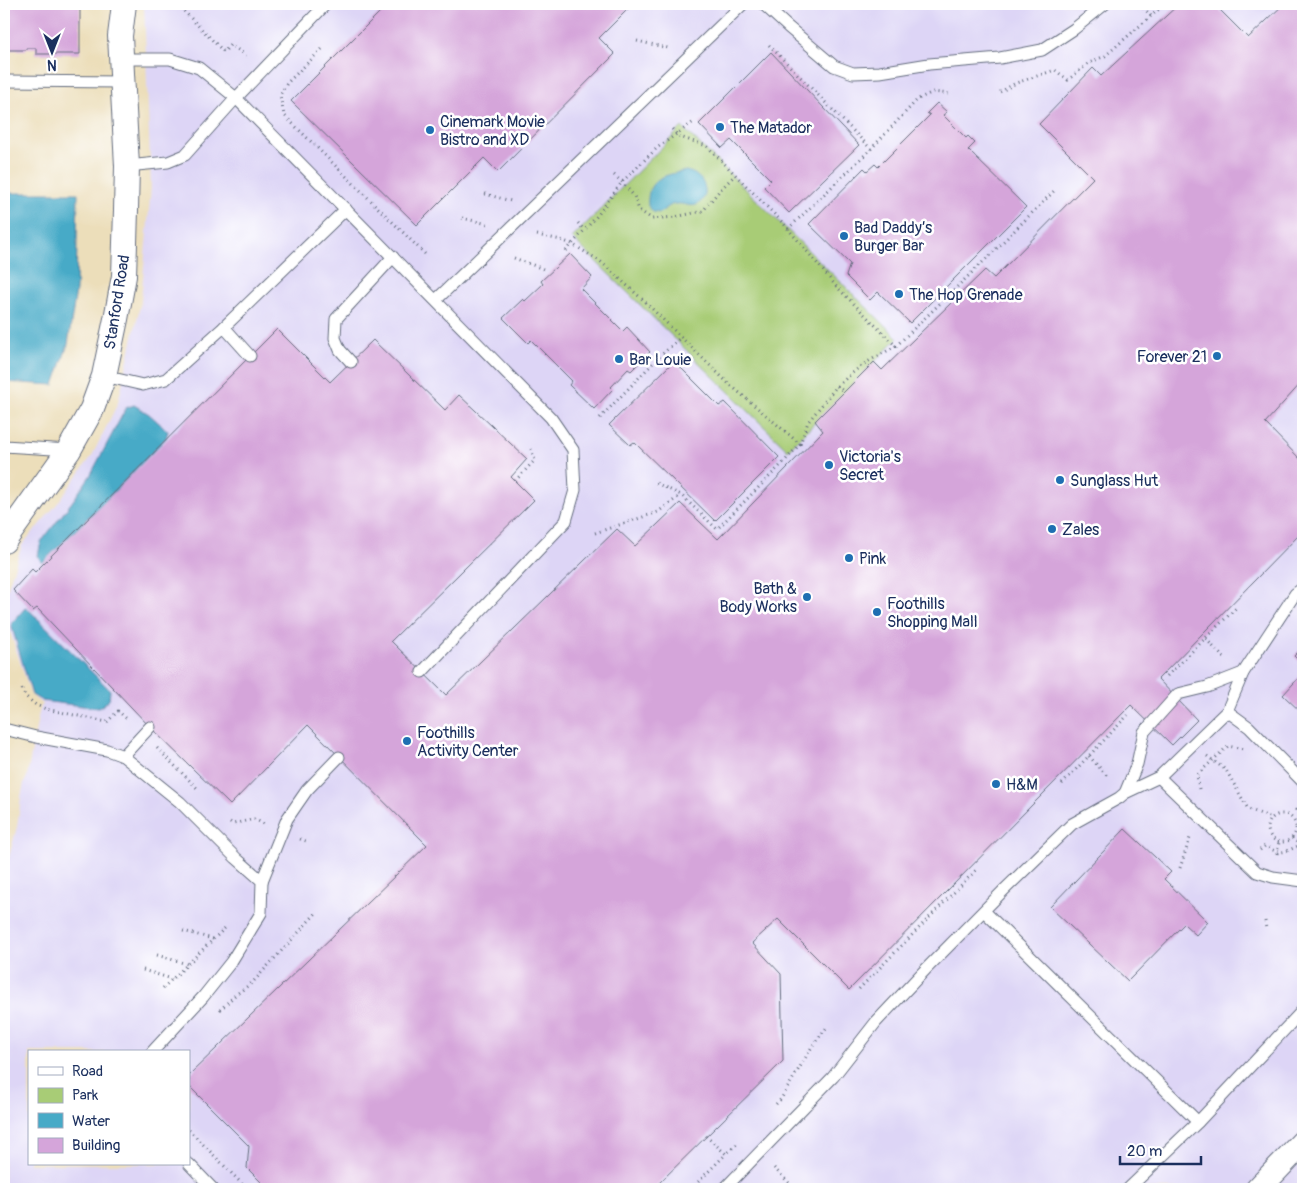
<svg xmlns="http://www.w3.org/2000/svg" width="1307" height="1193" font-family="Pangolin,sans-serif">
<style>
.built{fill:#ddd5f6;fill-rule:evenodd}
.green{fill:#a8cc76;stroke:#627e6a}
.water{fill:#47aac7;stroke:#316c92}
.building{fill:#d5a5da}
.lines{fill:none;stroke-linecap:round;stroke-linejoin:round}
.service-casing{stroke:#646c7e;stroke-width:13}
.minor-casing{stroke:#646c7e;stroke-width:26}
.path{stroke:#646c7e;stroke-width:3;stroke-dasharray:1 4;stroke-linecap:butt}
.service{stroke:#fff;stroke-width:11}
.minor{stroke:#fff;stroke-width:24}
.poi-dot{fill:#1f6fb2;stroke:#fff;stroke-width:2}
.labels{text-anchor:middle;stroke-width:5;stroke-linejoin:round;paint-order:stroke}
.poi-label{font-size:16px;fill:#1b2f5e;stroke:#fff;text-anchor:start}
.street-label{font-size:16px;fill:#1b2f5e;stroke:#fff}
</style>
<rect width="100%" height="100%" fill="#fff"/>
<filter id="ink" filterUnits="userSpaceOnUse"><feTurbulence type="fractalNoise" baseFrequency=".02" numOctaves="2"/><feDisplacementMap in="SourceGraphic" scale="10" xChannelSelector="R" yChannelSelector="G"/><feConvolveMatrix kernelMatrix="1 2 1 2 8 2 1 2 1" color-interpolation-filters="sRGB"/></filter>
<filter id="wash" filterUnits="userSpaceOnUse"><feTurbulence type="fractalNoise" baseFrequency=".0096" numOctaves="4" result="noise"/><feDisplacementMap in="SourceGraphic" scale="20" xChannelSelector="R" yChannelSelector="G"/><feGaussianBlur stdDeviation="1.12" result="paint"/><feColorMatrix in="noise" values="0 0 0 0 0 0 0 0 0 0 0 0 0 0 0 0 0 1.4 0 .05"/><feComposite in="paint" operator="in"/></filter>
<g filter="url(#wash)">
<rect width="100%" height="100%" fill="#ecdeba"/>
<!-- built -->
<path class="built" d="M 144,4 L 1303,4 L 1303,1189 L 4,1189 L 4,875 L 17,827 L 21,797 L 24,783 L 27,777 L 39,713 L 42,704 L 31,695 L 5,616 L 7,590 L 22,545 L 57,504 L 92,456 L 118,403 L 141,302 L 151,187 ZM 29,1052 L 189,1052 L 189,1164 L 29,1164 Z"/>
<!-- green -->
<polygon class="green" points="682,127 898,338 788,450 572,238"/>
<!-- water -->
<g class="water">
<path d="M 686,171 C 690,172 694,173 697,176 C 707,183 709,199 696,205 C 689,207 683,203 676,204 C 670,204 665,210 659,213 L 653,212 L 648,206 C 646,178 664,175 686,171 Z"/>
<polygon points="4,193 78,193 76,290 68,344 54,385 4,382"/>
<polygon points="134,405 149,414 168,431 166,438 112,494 42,563 38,556 41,542 72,502 90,476 126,408"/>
<polygon points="26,607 110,690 109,700 99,708 42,701 32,695 11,624"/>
</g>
<g id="blocks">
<!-- building -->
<g class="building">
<polygon points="4,4 80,4 80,54 36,54 36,48 26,48 26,50 4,50"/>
<polygon points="388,4 633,4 599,38 615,54 498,172 484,158 417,225 291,101"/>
<polygon points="1179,4 1214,4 1248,38 1284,4 1303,4 1303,381 1265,423 1303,462 1303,531 1158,679 1197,720 1172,745 1131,705 849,990 778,919 752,943 781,974 783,1061 653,1189 268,1189 247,1168 249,1146 189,1086 189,1075 427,845 308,725 230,805 150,727 37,608 33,611 13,590 32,569 35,572 277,329 330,382 373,340 445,410 459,395 527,459 511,477 534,500 391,641 446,695 617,529 635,546 680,503 718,539 823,431 815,421 874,362 882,370 985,270 994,278 1093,178 1039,124 1093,68 1101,76"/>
<polygon points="771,52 859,145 789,213 764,187 771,180 731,140 722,148 699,124"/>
<polygon points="937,103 947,112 943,115 966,138 968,136 975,143 968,150 1026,207 910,323 878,292 870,300 846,276 850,264 809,224 864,168 867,171 875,164 878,167 930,115 927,113"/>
<polygon points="570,254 592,277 581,289 623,331 627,327 650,352 631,371 628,369 611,387 613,389 594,409 569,385 572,381 531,340 528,343 503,318 523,299 525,301 543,284 541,281"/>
<polygon points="674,361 719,406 725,402 779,457 715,521 634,442 630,445 609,425"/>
<polygon points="1303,647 1303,665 1294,656"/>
<polygon points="1303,673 1303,714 1283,695"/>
<polygon points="1125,829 1171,872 1164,879 1208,922 1196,935 1184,924 1128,981 1050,907"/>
</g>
</g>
</g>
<g filter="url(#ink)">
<use href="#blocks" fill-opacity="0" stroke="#646c7e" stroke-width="1"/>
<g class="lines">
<!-- service casing -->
<g class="service-casing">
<g id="service">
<polyline points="763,4 788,27 834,66 853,73 880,72 929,64 1000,58 1042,50 1074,29 1105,4"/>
<polyline points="121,59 170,59 199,68 236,98 551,418 573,450 575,490 566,521 422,672"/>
<polyline points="4,81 123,82"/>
<polyline points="127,166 168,162 185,155 236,98 326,4"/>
<polyline points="436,300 743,4"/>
<polyline points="224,327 250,356"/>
<polyline points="351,362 340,350 335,338 336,319 393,257"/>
<polyline points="104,376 143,385 166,379 224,327 346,209"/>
<polyline points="4,446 69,450"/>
<polyline points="1227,711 1249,727 1303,782"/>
<polyline points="4,729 36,737 107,750 123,756 180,802 236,858 262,881 261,913 231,962 203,997 152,1052"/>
<polyline points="123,756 150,727"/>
<polyline points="1159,777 1257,872 1273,877 1303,881"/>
<polyline points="1125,793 1137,764 1144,732 1178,694 1207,687 1243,673"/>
<polyline points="262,881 287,819 307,790 339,757"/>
<polyline points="984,911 1198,1122"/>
<polyline points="189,1164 213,1189"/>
<polyline points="724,1189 833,1077 876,1022 925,970 1004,890 1072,824 1119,798 1125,793 1159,777 1227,711 1243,673 1295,594 1303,588"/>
<polyline points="1128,1189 1198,1122 1303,1010"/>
</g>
</g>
<!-- minor casing -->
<g class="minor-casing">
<g id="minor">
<polyline points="4,541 69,450 92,409 104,376 116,319 124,276 126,210 127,166 120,36 124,4"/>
<polyline points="1258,1189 1303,1142"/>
</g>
</g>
<!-- path -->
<g class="path">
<polyline points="177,4 224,52 230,45 246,55"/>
<polyline points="1140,4 1151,16"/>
<polyline points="637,41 668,48"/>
<polyline points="769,45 871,149"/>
<polyline points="322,49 287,83 280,95 284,115 426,255"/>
<polyline points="1000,92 1016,83 1055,70 1068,80 1089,63 1105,56 1165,4"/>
<polyline points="672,129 680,137 707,146 784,224 836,286 896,346 988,257 1054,191"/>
<polyline points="614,175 622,182 634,196 639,210 652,219 675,217 703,211 719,191 735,175"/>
<polyline points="485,194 511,201"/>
<polyline points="462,218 488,224"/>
<polyline points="578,223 584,230"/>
<polyline points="788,229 871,149 918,99 933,92 950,94"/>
<polyline points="537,235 561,240 572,244 600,261 642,299 728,383 800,444 784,462 717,529 681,495 656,483"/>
<polyline points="566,251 597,216 622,182 657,148 695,121"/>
<polyline points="514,258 546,270"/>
<polyline points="837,386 844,392"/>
<polyline points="600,418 657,359 681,337"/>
<polyline points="800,444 808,422 837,386 862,365 896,346"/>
<polyline points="515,481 535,460 531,449"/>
<polyline points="595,533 658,512 681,495"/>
<polyline points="1206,639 1225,659"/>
<polyline points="1167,676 1238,606"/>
<polyline points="22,689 25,696 36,705 46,709 107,722 118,711 128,720"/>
<polyline points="157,748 199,790"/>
<polyline points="1089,756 1109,778"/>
<polyline points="1207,756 1226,770 1248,809 1272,818"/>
<polyline points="1062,784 1128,715"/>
<polyline points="1199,789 1197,775 1228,746 1243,749"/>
<polyline points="1301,802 1302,803 1296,810 1303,821"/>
<circle cx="1282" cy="828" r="14"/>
<polyline points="230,822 233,824 254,819 264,824"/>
<polyline points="1292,838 1300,845"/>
<polyline points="300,839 309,842"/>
<path d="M 1260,850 L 1265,846 C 1281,855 1283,853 1300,845 L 1303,836"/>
<polyline points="1277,854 1279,842"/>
<polyline points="1180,868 1191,835"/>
<polyline points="1265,921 1266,930"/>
<polyline points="183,931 213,939"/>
<polyline points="157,955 187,964"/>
<polyline points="143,970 172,979"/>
<polyline points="163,988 227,926"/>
<polyline points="859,989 978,868"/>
<polyline points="220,1010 234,996 253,982 318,911"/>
<polyline points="776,1104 781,1099 813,1045 827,1027"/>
<polyline points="189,1130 247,1189"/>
<polyline points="706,1136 726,1154 739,1142"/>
<polyline points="774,1168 795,1189"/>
<polyline points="691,1189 726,1154"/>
</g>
<!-- service -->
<use href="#service" class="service"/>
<!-- minor -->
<use href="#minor" class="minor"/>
</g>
</g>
<!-- markers -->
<g class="poi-dot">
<circle cx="720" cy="127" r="5"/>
<circle cx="430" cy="130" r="5"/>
<circle cx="844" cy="236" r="5"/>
<circle cx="899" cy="294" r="5"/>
<circle cx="1217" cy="356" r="5"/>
<circle cx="619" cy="359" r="5"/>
<circle cx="829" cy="465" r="5"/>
<circle cx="1060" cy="480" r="5"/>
<circle cx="1052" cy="529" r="5"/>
<circle cx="849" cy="558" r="5"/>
<circle cx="807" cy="597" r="5"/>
<circle cx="877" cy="612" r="5"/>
<circle cx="407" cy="741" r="5"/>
<circle cx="996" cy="784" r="5"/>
</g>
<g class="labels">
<!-- poi labels -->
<g class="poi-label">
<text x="440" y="127">Cinemark Movie<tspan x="440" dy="18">Bistro and XD</tspan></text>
<text x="730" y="133">The Matador</text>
<text x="854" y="233">Bad Daddy’s<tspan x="854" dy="18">Burger Bar</tspan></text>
<text x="909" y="300">The Hop Grenade</text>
<text x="1207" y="362" text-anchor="end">Forever 21</text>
<text x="629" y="365">Bar Louie</text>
<text x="839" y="462">Victoria's<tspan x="839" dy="18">Secret</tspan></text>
<text x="1070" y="486">Sunglass Hut</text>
<text x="1062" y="535">Zales</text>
<text x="859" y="564">Pink</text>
<text x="797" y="594" text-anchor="end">Bath &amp;<tspan x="797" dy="18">Body Works</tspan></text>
<text x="887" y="609">Foothills<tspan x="887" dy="18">Shopping Mall</tspan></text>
<text x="417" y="738">Foothills<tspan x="417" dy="18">Activity Center</tspan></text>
<text x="1006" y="790">H&amp;M</text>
</g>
<!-- street labels -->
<g class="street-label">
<text transform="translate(116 302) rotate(-81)" y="6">Stanford Road</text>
</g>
</g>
<!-- margin -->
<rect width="1307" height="1193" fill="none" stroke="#fff" stroke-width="20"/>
<!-- legend -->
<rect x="28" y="1050" width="162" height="115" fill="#ffffff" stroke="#a4acbf"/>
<rect x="38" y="1067" width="25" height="8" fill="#ffffff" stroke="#a4acbf"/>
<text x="72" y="1076" font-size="15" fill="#1b2f5e">Road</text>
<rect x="38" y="1088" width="25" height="15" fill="#a8cc76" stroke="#a4acbf"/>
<text x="72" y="1100" font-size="15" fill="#1b2f5e">Park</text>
<rect x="38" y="1113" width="25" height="15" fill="#47aac7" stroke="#a4acbf"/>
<text x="72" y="1126" font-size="15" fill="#1b2f5e">Water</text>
<rect x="38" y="1138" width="25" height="15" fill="#d5a5da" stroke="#a4acbf"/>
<text x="72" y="1150" font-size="15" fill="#1b2f5e">Building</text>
<!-- north arrow -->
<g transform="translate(52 52) rotate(180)" stroke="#ffffff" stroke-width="4" paint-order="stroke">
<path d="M0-4L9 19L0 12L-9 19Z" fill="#1b2f5e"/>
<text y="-8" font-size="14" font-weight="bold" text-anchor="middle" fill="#1b2f5e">N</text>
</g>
<!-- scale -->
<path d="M1120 1156v8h81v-8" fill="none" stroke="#1b2f5e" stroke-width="2.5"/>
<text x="1127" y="1156" font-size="15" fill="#1b2f5e" stroke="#ffffff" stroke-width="4" paint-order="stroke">20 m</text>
</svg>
